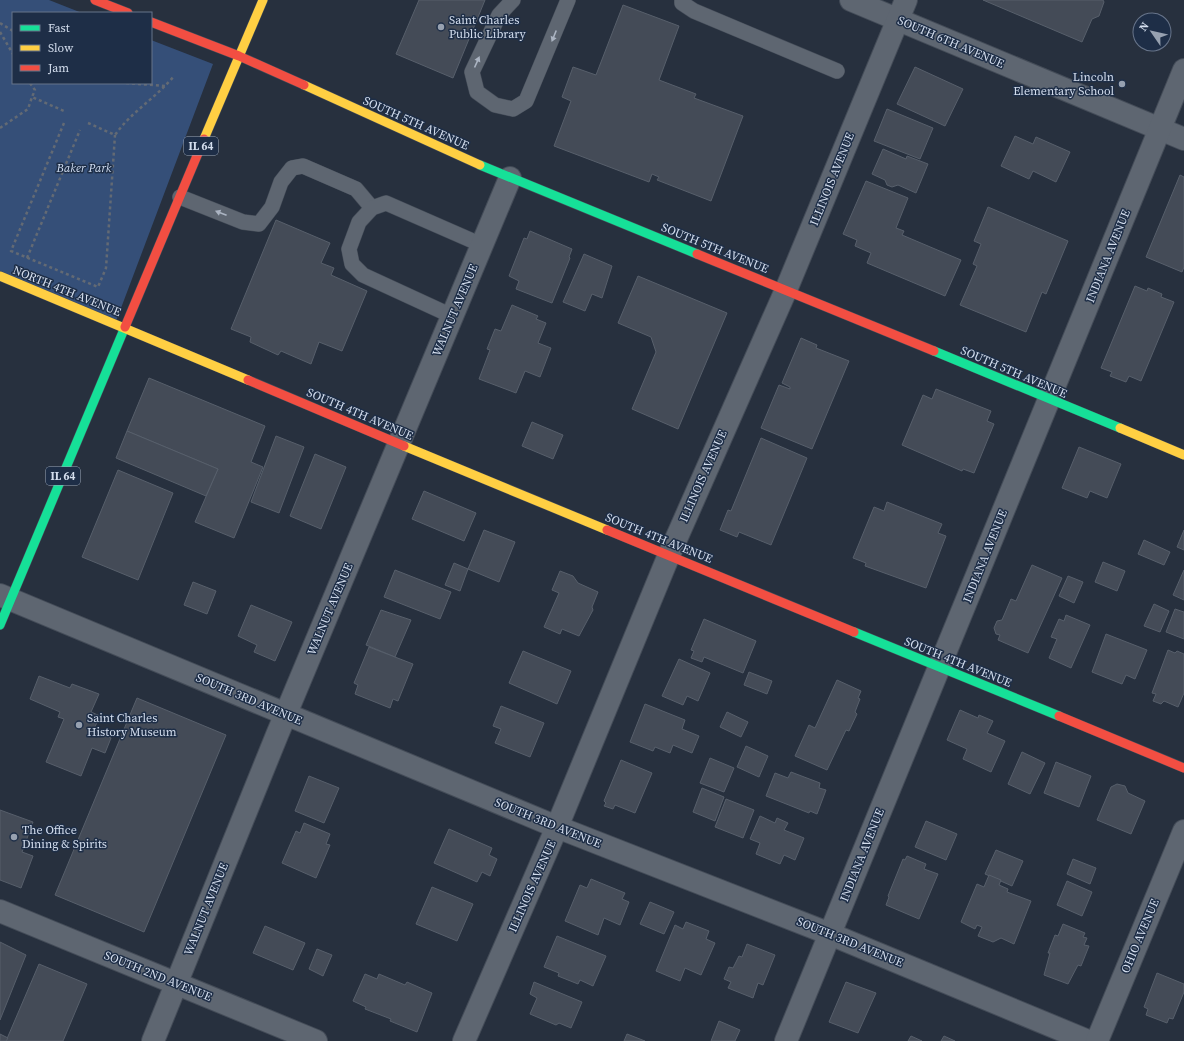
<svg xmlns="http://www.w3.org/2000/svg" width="1184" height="1041" font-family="'Source Serif 4',serif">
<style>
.green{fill:#354f78}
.building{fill:#444b57;stroke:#575f6b}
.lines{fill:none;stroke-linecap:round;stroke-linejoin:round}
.lane-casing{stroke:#444c58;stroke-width:16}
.street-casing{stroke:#444c58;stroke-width:24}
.fast-casing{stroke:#444c58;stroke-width:10}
.slow-casing{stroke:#444c58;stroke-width:10}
.jam-casing{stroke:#444c58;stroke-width:10}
.path{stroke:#636a74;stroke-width:2.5;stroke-dasharray:3 3;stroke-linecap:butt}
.lane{stroke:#5e6671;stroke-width:15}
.street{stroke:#5e6671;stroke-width:22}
.fast{stroke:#16e098;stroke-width:9}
.slow{stroke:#ffcf43;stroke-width:9}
.jam{stroke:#f24e42;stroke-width:9}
.oneway{fill:#abb4c2}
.poi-dot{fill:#97a1b0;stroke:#1e2e47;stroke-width:1.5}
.labels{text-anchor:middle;stroke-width:3;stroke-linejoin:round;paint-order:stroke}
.shield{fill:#1e2e47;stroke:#9da9bc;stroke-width:1}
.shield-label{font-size:11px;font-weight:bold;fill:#d4deee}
.poi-label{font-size:12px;fill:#d4deee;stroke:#1e2e47;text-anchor:start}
.street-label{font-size:12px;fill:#d4deee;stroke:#1e2e47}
.park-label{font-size:12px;font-style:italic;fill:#d2dff4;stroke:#1e2e47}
</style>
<rect width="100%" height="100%" fill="#27303e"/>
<!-- green -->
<polygon class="green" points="0,0 49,0 82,13 13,13 13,83 151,83 151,40 213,64 115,324 0,276"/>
<!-- building -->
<g class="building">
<polygon points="419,0 485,0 453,78 396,54"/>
<polygon points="983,0 1103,0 1104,2 1099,16 1092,19 1082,42"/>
<polygon points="623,5 679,26 659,80 696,94 694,98 743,116 711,201 657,180 659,177 652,174 649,182 554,146 571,101 562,97 573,67 596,75"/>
<polygon points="915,67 963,89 945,126 897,104"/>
<polygon points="887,109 933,128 920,159 874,141"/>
<polygon points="1015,136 1033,144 1036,137 1070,152 1056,182 1033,171 1029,179 1001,166"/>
<polygon points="883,149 906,159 907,156 928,164 916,193 898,185 892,187 887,185 885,180 872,174"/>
<polygon points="1180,175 1184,177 1184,267 1182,272 1146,257"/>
<polygon points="866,181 908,198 896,228 904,231 902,235 961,260 945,296 867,263 871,253 855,246 857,240 843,234"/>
<polygon points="988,207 1068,241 1046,294 1042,292 1026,332 960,305 977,266 973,264 981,244 974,241"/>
<polygon points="276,220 330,243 321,263 334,268 331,275 367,291 342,351 319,342 311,364 281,351 278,355 250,342 251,337 231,329"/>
<polygon points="530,231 572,249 569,257 570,258 552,303 516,289 519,281 509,276 524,238 527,239"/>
<polygon points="584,254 612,266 602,298 592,294 585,311 563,302"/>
<polygon points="638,276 727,313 678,429 632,409 656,352 651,337 618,323"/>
<polygon points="1135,286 1147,291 1148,288 1162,294 1161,297 1174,302 1141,381 1129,376 1126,382 1110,376 1112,372 1101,368"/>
<polygon points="512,305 538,316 536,319 546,323 538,343 551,348 540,377 525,371 516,393 479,379 490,350 487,349 495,329 501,331"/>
<polygon points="801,338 817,345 816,348 849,361 812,449 761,428 779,385 790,389 790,387 782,383"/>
<polygon points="149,378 265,426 251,462 263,467 234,538 195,522 218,469 127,431"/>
<polygon points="936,389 991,411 987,421 994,424 974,473 963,469 962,471 902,445 923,395 932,399"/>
<polygon points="532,422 563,435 553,459 522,446"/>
<polygon points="127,431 218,469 206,496 116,458"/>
<polygon points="276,436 304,447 279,513 251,502"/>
<polygon points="761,438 807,458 771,545 739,532 737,537 720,530 728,510 731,511"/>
<polygon points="1079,447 1121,464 1107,498 1090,491 1087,498 1062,488"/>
<polygon points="315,454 346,467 321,529 290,516"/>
<polygon points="118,470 173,493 138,580 82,557"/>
<polygon points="424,491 476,513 464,541 412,519"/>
<polygon points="887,502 942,524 938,533 946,536 926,588 865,566 866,563 853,558 874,507 884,511"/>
<polygon points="484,530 515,542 499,582 468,569"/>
<polygon points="1184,530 1184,550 1177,547"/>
<polygon points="1144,540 1170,552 1164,565 1138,554"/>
<polygon points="1103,562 1125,571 1117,591 1095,582"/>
<polygon points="454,563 468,569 460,591 445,585"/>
<polygon points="1032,565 1062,578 1028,653 998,640 1000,635 996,634 994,628 997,621 1002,620 1011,599 1016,601"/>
<polygon points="395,570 451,592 440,619 384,597"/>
<polygon points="1184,570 1184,600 1173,595"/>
<polygon points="560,571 573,576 578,583 598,592 592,607 593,610 579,636 562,629 560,634 544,627 559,593 552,590"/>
<polygon points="1068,576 1083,582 1074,603 1059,596"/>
<polygon points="193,582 216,591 207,614 184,605"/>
<polygon points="1154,604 1169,611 1160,632 1144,626"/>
<polygon points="251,605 292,622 275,661 254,652 257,645 238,636"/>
<polygon points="1175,609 1184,612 1184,639 1166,632"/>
<polygon points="381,610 411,620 395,657 366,645"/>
<polygon points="1066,615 1090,625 1071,668 1049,658 1057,639 1051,637 1059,619 1064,621"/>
<polygon points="704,619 756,641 743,673 704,657 702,662 691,658 694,651 691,650"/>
<polygon points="1106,634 1147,650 1135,679 1126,675 1122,684 1092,672"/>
<polygon points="369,647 413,664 398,701 393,699 390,708 355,694 358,685 354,683"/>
<polygon points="1168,650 1175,653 1177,651 1184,654 1184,693 1178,707 1164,701 1161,704 1153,701 1156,694 1152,693"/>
<polygon points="523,651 571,671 557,704 509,683"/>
<polygon points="679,659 710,673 698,701 687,696 683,705 662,696"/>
<polygon points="749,672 772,681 767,694 744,685"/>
<polygon points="39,676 70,688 72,684 99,694 91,712 100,716 93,731 111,738 105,753 92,748 81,776 46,762 64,719 58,717 60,712 30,699"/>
<polygon points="837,680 861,691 858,698 860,699 855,712 857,714 849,731 846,730 827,770 795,756 809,725 815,728"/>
<polygon points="137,698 226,735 144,932 55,895"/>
<polygon points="645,704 685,720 682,729 699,736 692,753 673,745 670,753 655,747 653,751 630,742"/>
<polygon points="501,706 544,723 530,757 495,743 501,729 493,726"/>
<polygon points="960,710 978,718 979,715 993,721 987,733 1005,741 991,772 963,759 967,749 947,740"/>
<polygon points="727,712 748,722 741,737 720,727"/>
<polygon points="746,746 768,756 759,777 737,767"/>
<polygon points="1022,752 1045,763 1030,794 1008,784"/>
<polygon points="710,758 734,768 724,792 700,783"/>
<polygon points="621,760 652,773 635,813 615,805 613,809 604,806 606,803 604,801"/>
<polygon points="1056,762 1091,776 1079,807 1044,793"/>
<polygon points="791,772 820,783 819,788 826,790 817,814 810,811 809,813 766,796 775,773 788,778"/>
<polygon points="309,776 339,788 324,823 295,811"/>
<polygon points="1117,784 1125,786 1128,793 1145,801 1131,834 1097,820 1111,787"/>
<polygon points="702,788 724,797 715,821 693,812"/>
<polygon points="726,799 754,810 743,838 715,827"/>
<polygon points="0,810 33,822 22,852 33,856 21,888 0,880"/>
<polygon points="760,816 775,823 777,818 788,823 784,830 804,838 795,860 784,855 780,864 756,854 760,843 750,839"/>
<polygon points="926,821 957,834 946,860 915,847"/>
<polygon points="304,823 330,834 326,844 330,845 316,878 282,863 296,831 300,833"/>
<polygon points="449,829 492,848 489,855 497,859 490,876 482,872 477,882 434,863"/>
<polygon points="996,850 1023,861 1012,886 985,874"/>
<polygon points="907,856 926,864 924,869 938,874 919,919 886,905 889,897 888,896 903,859 905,860"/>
<polygon points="1073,859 1096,868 1090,884 1067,874"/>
<polygon points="989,875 1001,880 999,885 1008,889 1007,892 1031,901 1014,944 1001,938 993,942 978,936 982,927 977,925 975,929 961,922 977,884 984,887"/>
<polygon points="591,879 625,893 622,899 629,902 620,925 604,918 598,935 565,921 580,885 587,888"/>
<polygon points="1067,881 1092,892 1082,916 1057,905"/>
<polygon points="432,887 473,904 457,941 416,924"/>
<polygon points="650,902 674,912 664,934 640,924"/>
<polygon points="686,922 709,931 706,939 715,943 701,975 685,968 680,981 656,971 675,925 683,929"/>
<polygon points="1063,924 1085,933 1083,937 1087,938 1084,945 1089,946 1081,966 1078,965 1068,984 1044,975 1050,953 1048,953 1055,935 1058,936"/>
<polygon points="265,926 305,943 293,970 253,953"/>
<polygon points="557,936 606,956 593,986 580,980 578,984 558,976 559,973 544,967"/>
<polygon points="0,942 26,955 0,1020"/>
<polygon points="747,944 775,955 763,985 758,983 753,998 728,988 731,982 724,979 729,967 733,968 739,956 742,957"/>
<polygon points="317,949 332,955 323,976 309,969"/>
<polygon points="39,964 87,984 63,1041 6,1041"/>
<polygon points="1157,973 1184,984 1184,992 1173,1019 1169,1018 1167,1023 1146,1015 1148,1009 1144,1007"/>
<polygon points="365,974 377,979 379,974 405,985 407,982 432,993 417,1032 390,1021 391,1019 365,1009 366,1007 353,1001"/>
<polygon points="534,982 582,1002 571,1028 559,1023 556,1025 530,1014 537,998 530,994"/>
<polygon points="846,982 876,993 858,1033 829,1022"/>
<polygon points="719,1021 740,1030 735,1041 711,1041"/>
<polygon points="0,1034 8,1038 6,1041 0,1041"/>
<polygon points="627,1034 645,1041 624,1041"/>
<polygon points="911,1036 922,1041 908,1041"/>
<polygon points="944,1036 955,1041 941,1041"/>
</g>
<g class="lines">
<!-- lane casing -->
<g class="lane-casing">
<g id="lane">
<polyline points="513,0 499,15 472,72 477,92 495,105 513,109 526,101 568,0"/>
<polyline points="682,0 682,3 694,11 837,71"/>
<polyline points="180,197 243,222 259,224 272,207 281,182 292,168 303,166 356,189 372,208"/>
<polyline points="452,316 363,275 352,264 349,249 359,222 372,208 386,203 482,245"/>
</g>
</g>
<!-- street casing -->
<g class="street-casing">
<g id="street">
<polyline points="851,0 1184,139"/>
<polyline points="0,595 557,827 830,934 1088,1041"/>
<polyline points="0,911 316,1041"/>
<polyline points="153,1041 277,735 510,178"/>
<polyline points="464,1041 557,827 669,555 786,290 906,0"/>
<polyline points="786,1041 1184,70"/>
<polyline points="1097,1041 1184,831"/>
</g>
</g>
<!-- fast casing -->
<g class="fast-casing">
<g id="fast">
<polyline points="480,165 697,254"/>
<polyline points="934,351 1120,428"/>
<polyline points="0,625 125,327"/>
<polyline points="854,632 1059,716"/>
</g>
</g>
<!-- slow casing -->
<g class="slow-casing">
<g id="slow">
<polyline points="304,85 480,165"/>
<polyline points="204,139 263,0"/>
<polyline points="0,276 248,380"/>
<polyline points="1120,428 1184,455"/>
<polyline points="404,446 607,530"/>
</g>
</g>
<!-- jam casing -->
<g class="jam-casing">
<g id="jam">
<polyline points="95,0 128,13"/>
<polyline points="151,22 239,56 304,85"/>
<polyline points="697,254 934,351"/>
<polyline points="125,327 204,139"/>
<polyline points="248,380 404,446"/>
<polyline points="607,530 854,632"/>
<polyline points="1059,716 1184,768"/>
</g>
</g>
<!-- path -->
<g class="path">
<polyline points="0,23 13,31"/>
<polyline points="0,32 13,54"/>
<polyline points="30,83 35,90 32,97"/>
<polyline points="126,83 165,86"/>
<polyline points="64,123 11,251 98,287 106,268 115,135"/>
<path d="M 88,123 L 115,135 C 131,112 156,98 174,76"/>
<polyline points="0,128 28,109 32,97 64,111"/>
<polyline points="27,258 80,130"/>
</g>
<!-- lane -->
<use href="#lane" class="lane"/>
<!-- street -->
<use href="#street" class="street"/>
<!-- fast -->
<use href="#fast" class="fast"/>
<!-- slow -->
<use href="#slow" class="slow"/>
<!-- jam -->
<use href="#jam" class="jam"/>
</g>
<!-- one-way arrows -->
<defs><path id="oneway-solid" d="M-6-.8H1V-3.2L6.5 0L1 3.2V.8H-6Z"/></defs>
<g class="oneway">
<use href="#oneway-solid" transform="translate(554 36) rotate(112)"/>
<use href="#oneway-solid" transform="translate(477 62) rotate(-66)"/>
<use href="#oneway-solid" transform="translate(221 213) rotate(-159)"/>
</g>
<!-- markers -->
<g class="poi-dot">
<circle cx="441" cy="27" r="4"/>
<circle cx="1122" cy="84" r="4"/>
<circle cx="79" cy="725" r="4"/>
<circle cx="14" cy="837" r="4"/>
</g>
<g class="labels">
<!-- shield labels -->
<g class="shield">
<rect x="184" y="137" width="34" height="18" rx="3"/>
<rect x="46" y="467" width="34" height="18" rx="3"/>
</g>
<g class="shield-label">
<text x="201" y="150">IL 64</text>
<text x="63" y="480">IL 64</text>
</g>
<!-- poi labels -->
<g class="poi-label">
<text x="449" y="24">Saint Charles<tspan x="449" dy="14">Public Library</tspan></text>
<text x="1114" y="81" text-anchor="end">Lincoln<tspan x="1114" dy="14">Elementary School</tspan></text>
<text x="87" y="722">Saint Charles<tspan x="87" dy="14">History Museum</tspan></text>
<text x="22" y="834">The Office<tspan x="22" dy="14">Dining &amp; Spirits</tspan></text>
</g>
<!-- street labels -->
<g class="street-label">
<text transform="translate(951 42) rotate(23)" y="4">SOUTH 6TH AVENUE</text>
<text transform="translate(416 123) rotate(24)" y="4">SOUTH 5TH AVENUE</text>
<text transform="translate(832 179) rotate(-68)" y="4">ILLINOIS AVENUE</text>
<text transform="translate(715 248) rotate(22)" y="4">SOUTH 5TH AVENUE</text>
<text transform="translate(1108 256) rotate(-68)" y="4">INDIANA AVENUE</text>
<text transform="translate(67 291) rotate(22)" y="4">NORTH 4TH AVENUE</text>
<text transform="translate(455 310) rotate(-67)" y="4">WALNUT AVENUE</text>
<text transform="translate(1014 372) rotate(23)" y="4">SOUTH 5TH AVENUE</text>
<text transform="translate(360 414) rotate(23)" y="4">SOUTH 4TH AVENUE</text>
<text transform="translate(703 476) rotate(-66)" y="4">ILLINOIS AVENUE</text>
<text transform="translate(659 538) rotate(22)" y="4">SOUTH 4TH AVENUE</text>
<text transform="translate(985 556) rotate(-68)" y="4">INDIANA AVENUE</text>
<text transform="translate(330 609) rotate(-67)" y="4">WALNUT AVENUE</text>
<text transform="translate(958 662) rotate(22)" y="4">SOUTH 4TH AVENUE</text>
<text transform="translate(249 699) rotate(23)" y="4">SOUTH 3RD AVENUE</text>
<text transform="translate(548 823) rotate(22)" y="4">SOUTH 3RD AVENUE</text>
<text transform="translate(862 855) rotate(-68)" y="4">INDIANA AVENUE</text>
<text transform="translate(532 886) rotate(-66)" y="4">ILLINOIS AVENUE</text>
<text transform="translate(206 909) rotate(-68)" y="4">WALNUT AVENUE</text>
<text transform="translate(1140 936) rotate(-67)" y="4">OHIO AVENUE</text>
<text transform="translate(850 942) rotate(22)" y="4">SOUTH 3RD AVENUE</text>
<text transform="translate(158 976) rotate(22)" y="4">SOUTH 2ND AVENUE</text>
</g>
<!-- park labels -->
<g class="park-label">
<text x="84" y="172">Baker Park</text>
</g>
</g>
<!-- legend -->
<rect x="12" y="12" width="140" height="72" fill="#1e2e47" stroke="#67748a"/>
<rect x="20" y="25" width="20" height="6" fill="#16e098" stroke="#67748a"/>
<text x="48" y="32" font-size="12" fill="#d4deee">Fast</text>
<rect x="20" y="45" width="20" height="6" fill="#ffcf43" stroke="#67748a"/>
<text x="48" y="52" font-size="12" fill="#d4deee">Slow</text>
<rect x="20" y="65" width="20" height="6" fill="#f24e42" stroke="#67748a"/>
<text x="48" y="72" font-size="12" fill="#d4deee">Jam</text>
<!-- north arrow -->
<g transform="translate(1152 32) rotate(304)"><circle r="19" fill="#1e2e47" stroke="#67748a"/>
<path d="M0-3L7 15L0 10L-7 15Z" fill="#97a1b0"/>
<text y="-6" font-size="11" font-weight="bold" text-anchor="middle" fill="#d4deee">N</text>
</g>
</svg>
